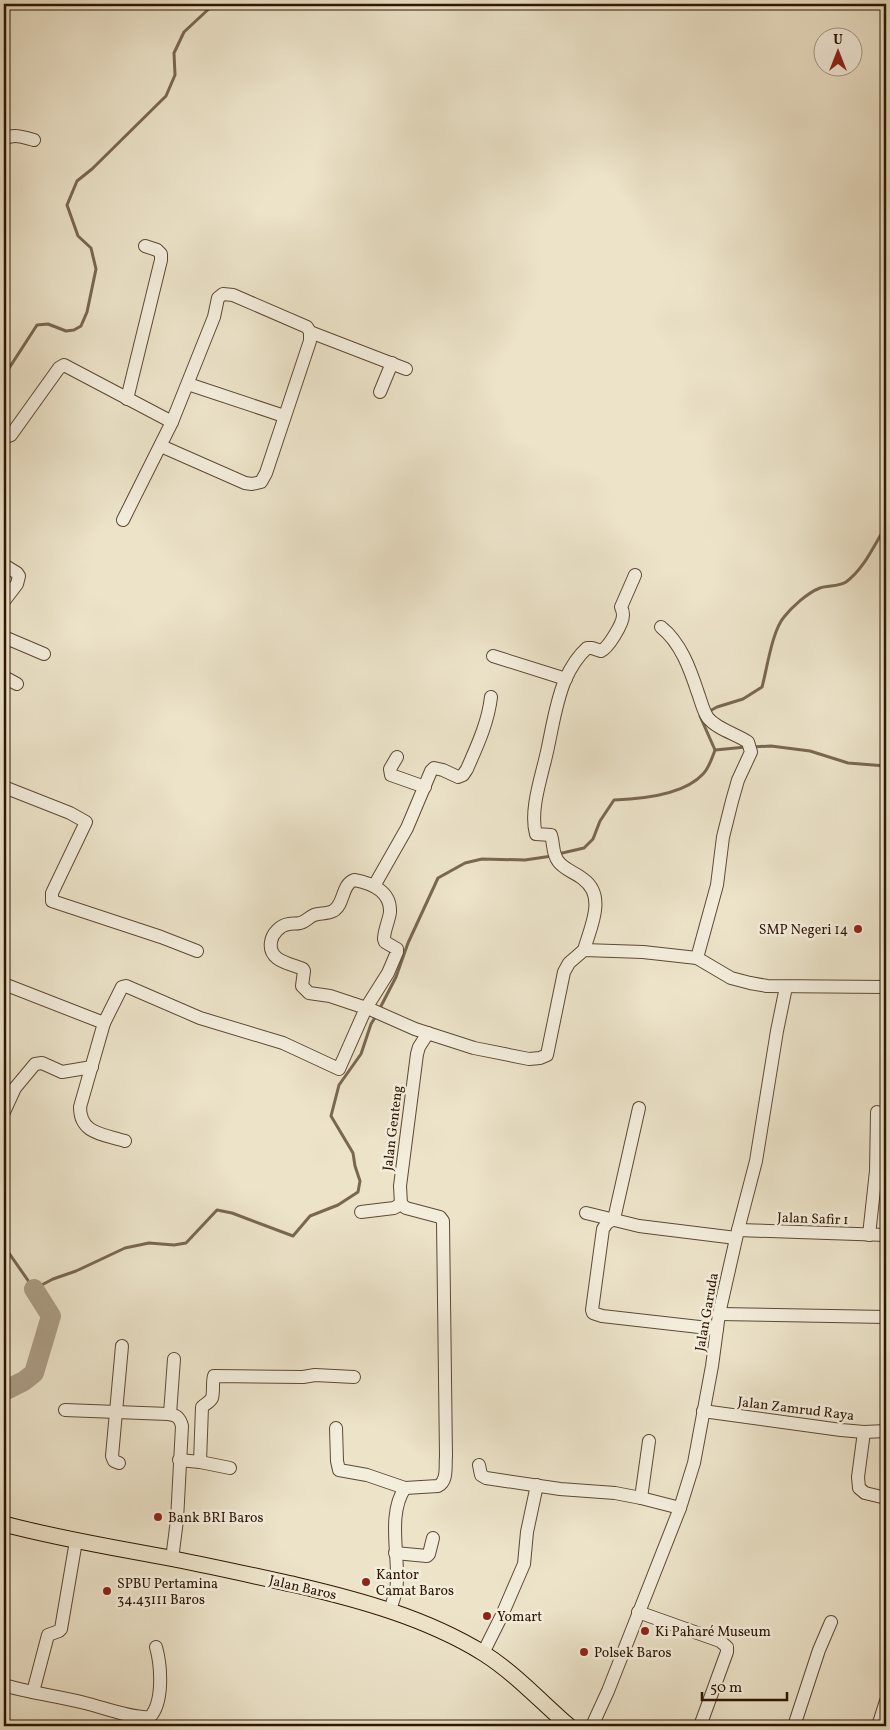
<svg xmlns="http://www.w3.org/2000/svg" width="890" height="1730" font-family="Vollkorn,serif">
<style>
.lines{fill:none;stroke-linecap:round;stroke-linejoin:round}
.stream{stroke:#796751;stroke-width:3}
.river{stroke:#ab9d85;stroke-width:20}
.minor-casing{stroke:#5e4934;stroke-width:14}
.major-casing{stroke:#2e1602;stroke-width:17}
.minor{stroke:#f3eddc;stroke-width:12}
.major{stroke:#ece3c9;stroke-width:15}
.poi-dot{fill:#8f2418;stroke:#f3eddc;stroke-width:2}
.labels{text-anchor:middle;stroke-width:5;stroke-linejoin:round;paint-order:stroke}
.poi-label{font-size:14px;fill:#2e1602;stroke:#f3eddc;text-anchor:start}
.street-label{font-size:14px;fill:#2e1602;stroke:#f3eddc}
</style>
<rect width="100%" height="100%" fill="#ece3c9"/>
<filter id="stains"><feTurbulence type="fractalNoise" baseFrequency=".004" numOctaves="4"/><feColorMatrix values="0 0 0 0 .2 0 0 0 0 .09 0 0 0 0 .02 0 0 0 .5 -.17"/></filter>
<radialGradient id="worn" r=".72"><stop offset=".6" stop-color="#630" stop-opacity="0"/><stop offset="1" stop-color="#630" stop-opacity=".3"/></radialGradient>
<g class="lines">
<!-- stream -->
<g class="stream">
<polyline points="4,376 37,325 48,324 66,331 74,330 81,326 87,312 96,269 91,248 78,236 67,205 77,181 92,169 166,96 175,75 174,53 184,32 214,4"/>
<path d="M 708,712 L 717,707 L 743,699 L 762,687 C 767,669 772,631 784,617 C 792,607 807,593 820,588 C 828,585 838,587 846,582 C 864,569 874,545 886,526"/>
<polyline points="752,747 771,746 810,751 848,763 886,766"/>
<polyline points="715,750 746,747"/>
<path d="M 558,854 L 584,848 L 593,839 L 600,821 L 614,800 C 641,799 684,795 703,774 C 709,768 712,758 715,750 L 700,716 L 702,715"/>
<polyline points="379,1010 396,977 408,943 438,878 465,863 482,859 525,860 552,856"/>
<polyline points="4,1246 34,1289 53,1279 76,1271 125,1248 149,1243 174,1245 186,1243 217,1210 232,1213 293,1236 310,1216 338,1205 358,1192 360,1181 355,1166 353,1153 331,1116 339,1085 361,1054 371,1024 376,1016"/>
</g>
<!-- river -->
<polyline class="river" points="4,1391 24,1381 34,1373 51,1316 34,1289"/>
<!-- minor casing -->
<g class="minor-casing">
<g id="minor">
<path d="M 4,140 C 12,133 24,137 34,140"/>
<polyline points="310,332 406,369"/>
<polyline points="188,384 284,416"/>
<polyline points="380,392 392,363"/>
<polyline points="127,399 161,260 161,254 157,250 145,246"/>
<polyline points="4,438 11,435 59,368 64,365 172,422 214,317 218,298 223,294 233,295 307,327 310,332 310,341 266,473 261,482 252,484 245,483 161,446"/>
<polyline points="123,520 172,422"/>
<polyline points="4,565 17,573 19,576 17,584 4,601"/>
<path d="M 661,627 C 681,643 690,669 698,693 C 701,701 703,711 708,718 C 717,729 736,734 748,742 L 751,752 L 738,780 L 732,801 L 723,837 L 717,885 L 697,958"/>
<polyline points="4,637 44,654"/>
<polyline points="493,656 566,679"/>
<polyline points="4,677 17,684"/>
<polyline points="397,757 390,769 391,775 425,787"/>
<polyline points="4,787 70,813 86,822 52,893 52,901 161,937 197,951"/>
<path d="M 374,886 L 407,828 L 431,771 L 434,768 L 443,770 L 458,777 L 463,775 L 467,769 C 477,746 488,723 491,697"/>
<path d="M 584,950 C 590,928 607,896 583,879 C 576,873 563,869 558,861 C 552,853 554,844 551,835 L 536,834 C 529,809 543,773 548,747 C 553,724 556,702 565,680 C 570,669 578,656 587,648 L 592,648 L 601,651 C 608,648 623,624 623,615 C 623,612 622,609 621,607 L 635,575"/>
<path d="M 4,984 L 104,1023 L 80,1107 C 80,1134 103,1134 125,1141"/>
<path d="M 104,1023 L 122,987 L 126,986 L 200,1018 L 283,1043 L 339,1069 L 366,1008 L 388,973 L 397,952 L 397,949 L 385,942 L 384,939 C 384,930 389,921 390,912 C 391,891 371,883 354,880 C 341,885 345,904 333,911 C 327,914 320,913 314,915 C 309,917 305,922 300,923 C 297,924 292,923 289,924 C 280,925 272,934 271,942 C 268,961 289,963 303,969 L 304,971 L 302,986 L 309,993 L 330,996 L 372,1010 L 415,1029 L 474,1048 L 529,1059 L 540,1058 L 547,1055 L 564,972 L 569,963 L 584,950 L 643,952 L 697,958 L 731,978 L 750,983 L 767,986 L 886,987"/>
<polyline points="4,1112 15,1088 35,1064 42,1063 62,1072 92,1067"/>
<polyline points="401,1204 400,1186 417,1054 419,1047 428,1033"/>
<polyline points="361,1212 394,1208 401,1204"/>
<polyline points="586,1213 639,1226 736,1238"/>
<polyline points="614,1219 607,1223 603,1229 592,1310 593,1313 602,1316 717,1329"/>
<polyline points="614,1219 639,1108"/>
<polyline points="738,1230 886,1235"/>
<polyline points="869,1235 876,1171 877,1112"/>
<polyline points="719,1314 886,1317"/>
<path d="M 65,1410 L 168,1414 C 177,1415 180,1418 182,1426 L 177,1520 L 172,1559"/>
<polyline points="703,1411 841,1430 864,1432 886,1431"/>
<polyline points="170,1414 174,1359"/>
<path d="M 336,1428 L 337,1461 L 339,1470 L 367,1475 L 405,1488 L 438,1486 C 448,1481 445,1466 446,1456 L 443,1221 L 440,1217 L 406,1208 L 401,1204"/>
<polyline points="864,1432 858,1477 859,1488 865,1493 886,1498"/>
<polyline points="179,1460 200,1462 230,1468"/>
<path d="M 200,1462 L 202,1407 C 205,1404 210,1402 212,1398 C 214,1391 212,1383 214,1376 L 303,1377 L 315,1375 L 354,1377"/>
<polyline points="119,1463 114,1461 112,1456 122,1346"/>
<polyline points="479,1465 481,1475 486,1478 560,1489 615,1493 641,1498 680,1508"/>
<polyline points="641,1498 649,1441"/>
<polyline points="395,1553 427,1556 429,1554 433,1538"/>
<path d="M 390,1610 C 393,1601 397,1591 397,1580 C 398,1552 388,1512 405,1488"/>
<polyline points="638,1612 720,1641 727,1647 727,1652 700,1726"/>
<polyline points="483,1653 502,1615 524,1564 527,1532 537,1485"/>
<path d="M 4,1685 C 30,1693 58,1696 85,1703 C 102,1707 133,1719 150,1717 C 164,1702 161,1665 156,1647"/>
<polyline points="33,1692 48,1635 59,1631 61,1629 76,1541"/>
<polyline points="592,1726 608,1691 680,1508 694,1463 712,1366 719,1314 738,1230 756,1161 777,1031 786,987"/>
<polyline points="794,1726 819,1650 831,1622"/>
<polyline points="878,1726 886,1701"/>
</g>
</g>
<!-- major casing -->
<g class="major-casing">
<path id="major" d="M 4,1524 C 60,1539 117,1548 174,1559 C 215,1567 255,1576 296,1585 C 360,1600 426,1618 483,1653 C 515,1673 541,1702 569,1726"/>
</g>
<!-- minor -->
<use href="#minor" class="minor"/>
<!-- major -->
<use href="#major" class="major"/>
</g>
<!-- markers -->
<g class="poi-dot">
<circle cx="858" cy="929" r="5"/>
<circle cx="158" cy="1517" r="5"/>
<circle cx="366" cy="1582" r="5"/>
<circle cx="107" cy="1591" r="5"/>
<circle cx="487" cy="1616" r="5"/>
<circle cx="645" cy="1631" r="5"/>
<circle cx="584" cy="1652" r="5"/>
</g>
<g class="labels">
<!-- poi labels -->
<g class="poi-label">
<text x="848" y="934" text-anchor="end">SMP Negeri 14</text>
<text x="168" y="1522">Bank BRI Baros</text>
<text x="376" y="1579">Kantor<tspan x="376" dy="16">Camat Baros</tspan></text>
<text x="117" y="1588">SPBU Pertamina<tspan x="117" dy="16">34.43111 Baros</tspan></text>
<text x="497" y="1621">Yomart</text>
<text x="655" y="1636">Ki Paharé Museum</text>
<text x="594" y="1657">Polsek Baros</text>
</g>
<!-- street labels -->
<g class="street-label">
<text transform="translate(392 1128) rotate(-83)" y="5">Jalan Genteng</text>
<text transform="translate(813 1218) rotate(2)" y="5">Jalan Safir 1</text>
<text transform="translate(706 1312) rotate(-80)" y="5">Jalan Garuda</text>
<text transform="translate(796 1408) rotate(7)" y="5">Jalan Zamrud Raya</text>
<text transform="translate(303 1587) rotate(13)" y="5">Jalan Baros</text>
</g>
</g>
<!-- margin -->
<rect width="890" height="1730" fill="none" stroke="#ece3c9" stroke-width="20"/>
<rect x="5" y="5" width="880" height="1720" fill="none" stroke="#2e1602" stroke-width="2.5"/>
<rect x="10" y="10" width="870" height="1710" fill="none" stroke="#2e1602"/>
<!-- north arrow -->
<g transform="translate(838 52)"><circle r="24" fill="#f3eddc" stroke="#a49785"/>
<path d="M0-4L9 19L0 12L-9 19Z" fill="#8f2418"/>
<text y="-8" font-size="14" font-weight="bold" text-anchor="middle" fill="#2e1602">U</text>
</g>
<!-- scale -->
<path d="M702 1692v8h85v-8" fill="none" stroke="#2e1602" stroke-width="2.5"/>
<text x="710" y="1692" font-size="15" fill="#2e1602" stroke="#f3eddc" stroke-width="4" paint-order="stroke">50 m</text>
<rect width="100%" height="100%" filter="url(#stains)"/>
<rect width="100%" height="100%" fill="url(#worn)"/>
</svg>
